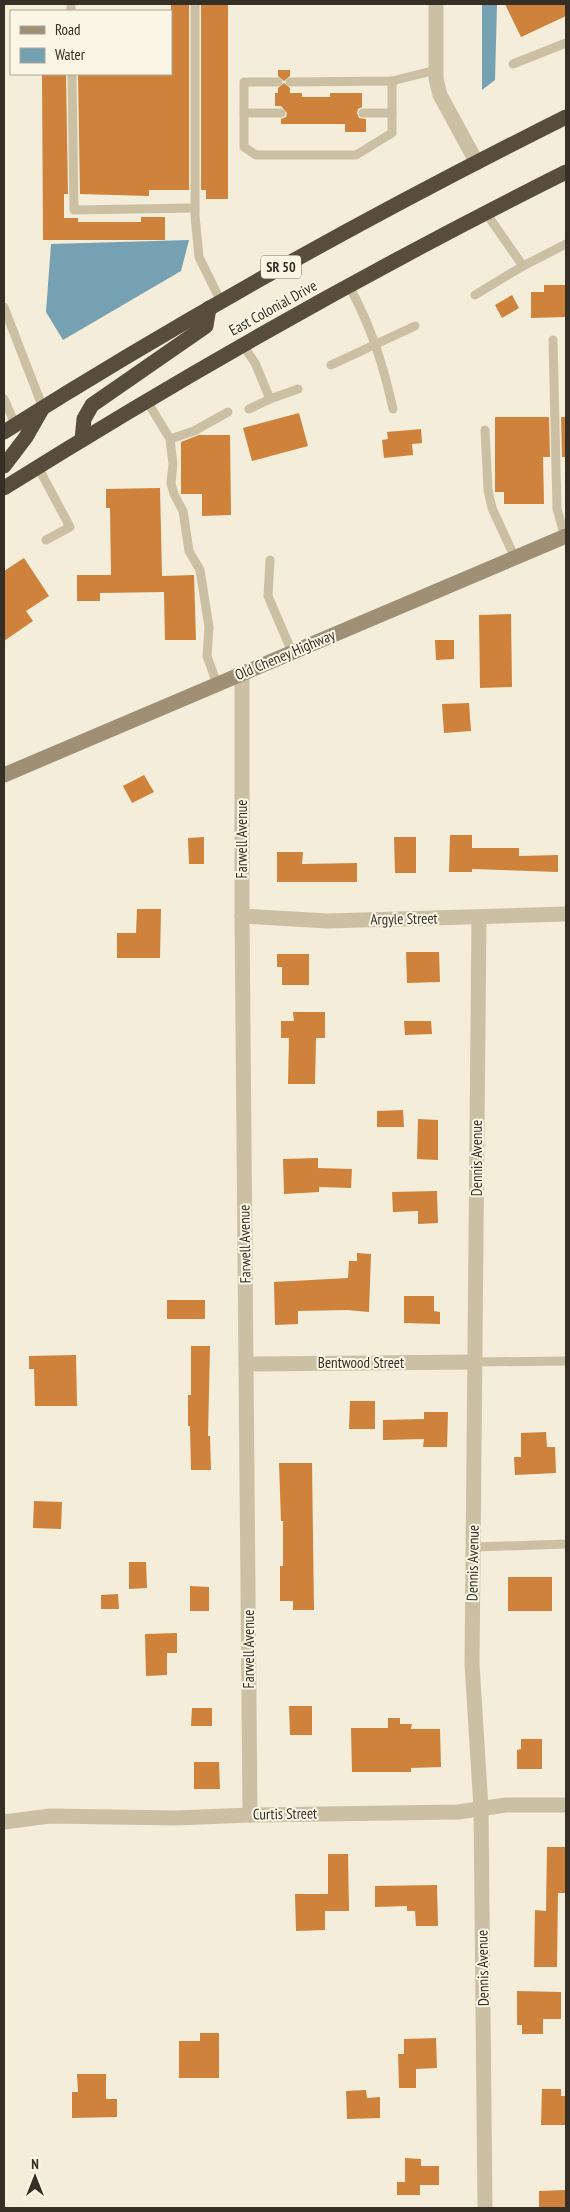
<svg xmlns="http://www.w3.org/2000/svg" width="570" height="2212" font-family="'PT Sans Narrow',sans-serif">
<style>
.water{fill:#76a1b2}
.building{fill:#ce823b}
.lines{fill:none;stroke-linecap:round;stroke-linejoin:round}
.lane{stroke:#ccc0a4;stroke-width:9}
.street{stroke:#ccc0a4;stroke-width:15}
.secondary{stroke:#9f8f75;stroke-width:15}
.highway{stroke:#584c3c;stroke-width:15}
.labels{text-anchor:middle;stroke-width:4;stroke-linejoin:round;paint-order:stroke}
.shield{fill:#faf6e5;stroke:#716b5f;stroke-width:1}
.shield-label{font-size:14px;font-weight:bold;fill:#362f26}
.street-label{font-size:15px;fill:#362f26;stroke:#faf6e5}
</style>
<rect width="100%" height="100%" fill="#f3edd9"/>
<!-- water -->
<g class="water">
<polygon points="482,4 497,4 495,80 482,90"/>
<polygon points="189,240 181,271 63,340 46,312 51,244"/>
</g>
<!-- building -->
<g class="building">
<polygon points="171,4 189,4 189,190 149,190 149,196 80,194 78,74 171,74"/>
<polygon points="201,4 228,4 228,199 206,199 206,190 201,190"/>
<polygon points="505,4 566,4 566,16 521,37"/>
<polygon points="278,70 290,70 290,76 284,81 278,76"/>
<polygon points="42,74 66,74 68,194 64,194 64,218 78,218 78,222 141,222 141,217 165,217 165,240 43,240"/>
<polygon points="284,83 290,88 290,93 302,93 302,97 330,97 330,93 362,93 362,107 358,109 357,113 359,118 366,119 366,132 345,132 345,124 281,124 281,119 286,117 287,113 281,106 275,106 275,93 278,93 278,88"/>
<polygon points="544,285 566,285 566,317 531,318 531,292 544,292"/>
<polygon points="512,295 519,308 502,318 495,305"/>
<polygon points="299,413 308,446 252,461 243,428"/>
<polygon points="495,417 549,417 550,457 543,457 544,504 504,504 504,492 495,492"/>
<polygon points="561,417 566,417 566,457 562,457"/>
<polygon points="421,429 422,443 412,444 413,455 384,458 382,440 388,439 387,432"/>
<polygon points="199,435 230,435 231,515 202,516 202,494 181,494 181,442"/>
<polygon points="160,488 162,576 194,575 196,640 165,640 164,592 100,593 100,601 77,601 77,575 111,575 110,508 106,508 106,489"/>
<polygon points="24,558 49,596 26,611 33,621 4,641 4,571"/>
<polygon points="511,614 512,687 480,688 479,615"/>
<polygon points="435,640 454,640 454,659 436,660"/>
<polygon points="469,703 471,731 444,733 442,704"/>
<polygon points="144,775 154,792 132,803 123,786"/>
<polygon points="450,835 472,835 472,848 519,848 519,856 558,855 558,872 472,869 472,872 449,872"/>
<polygon points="204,837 204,864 189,864 188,838"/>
<polygon points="394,837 416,837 416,873 395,873"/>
<polygon points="277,852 303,852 302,864 357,863 357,882 277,882"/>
<polygon points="137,909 161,909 160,958 117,958 117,933 136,933"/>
<polygon points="406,952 439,952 440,982 407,983"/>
<polygon points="277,954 309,954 309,985 282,985 282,967 277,967"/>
<polygon points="293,1012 325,1012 325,1038 316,1038 315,1084 288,1084 289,1038 281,1038 281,1021 294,1021"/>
<polygon points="404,1021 431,1021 432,1034 405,1035"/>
<polygon points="403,1110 404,1127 377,1127 377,1111"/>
<polygon points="418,1119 438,1120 438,1160 417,1159"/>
<polygon points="318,1158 318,1168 352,1169 351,1188 319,1187 319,1192 284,1194 283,1159"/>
<polygon points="437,1191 438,1223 418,1224 418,1211 393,1212 392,1192"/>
<polygon points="357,1253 371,1254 369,1312 347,1310 298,1311 298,1324 275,1325 274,1282 348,1278 349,1261 357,1261"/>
<polygon points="404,1296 434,1296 434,1311 440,1312 440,1324 404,1323"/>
<rect x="167" y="1300" width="38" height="19"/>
<polygon points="191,1346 210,1346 208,1436 210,1436 211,1470 191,1470 190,1426 188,1426 188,1395 191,1395"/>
<polygon points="76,1355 77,1406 35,1406 34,1369 29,1369 29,1356"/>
<polygon points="350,1401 375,1401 375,1429 349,1429"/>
<polygon points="424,1412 448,1412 447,1447 423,1447 424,1439 383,1440 383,1420 424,1419"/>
<polygon points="546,1432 547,1447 555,1447 556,1473 515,1475 514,1457 521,1457 521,1433"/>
<polygon points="279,1463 312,1463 314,1610 293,1610 293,1601 280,1601 280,1566 283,1566 283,1521 281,1521"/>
<polygon points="34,1501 62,1502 61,1529 33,1528"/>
<polygon points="129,1562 146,1562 147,1588 129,1589"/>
<rect x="508" y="1577" width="44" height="34"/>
<polygon points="190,1586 209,1587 209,1611 190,1611"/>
<polygon points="118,1594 119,1609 101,1609 101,1595"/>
<polygon points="177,1633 177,1653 167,1653 167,1675 146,1676 145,1634"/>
<polygon points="289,1706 312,1706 312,1735 290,1735"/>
<polygon points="192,1708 212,1708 212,1726 191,1726"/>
<polygon points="388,1718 400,1718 400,1724 412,1724 411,1729 440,1729 441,1767 411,1768 411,1772 352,1772 351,1728 388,1728"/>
<polygon points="521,1739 542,1739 542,1769 517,1769 517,1750 521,1749"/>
<polygon points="194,1762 219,1762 220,1789 194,1789"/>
<polygon points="547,1847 566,1847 566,1893 558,1893 557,1967 534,1967 535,1910 546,1911"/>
<polygon points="328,1854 348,1854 349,1911 325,1911 325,1930 296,1931 295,1894 328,1894"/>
<polygon points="437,1885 438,1926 416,1926 415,1911 407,1911 407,1906 375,1907 375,1886"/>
<polygon points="517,1991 561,1992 561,2019 543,2019 543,2034 522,2034 522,2025 517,2025"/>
<polygon points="200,2033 219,2033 219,2078 179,2078 179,2041 200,2041"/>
<polygon points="436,2038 437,2068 416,2069 416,2088 399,2088 398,2054 404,2054 404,2039"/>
<polygon points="77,2074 106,2074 106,2099 117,2099 117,2117 72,2118 72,2092 78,2092"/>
<polygon points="542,2089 561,2089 561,2096 566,2096 566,2125 541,2125"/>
<polygon points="366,2090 367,2098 380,2097 380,2118 347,2119 346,2091"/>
<polygon points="405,2158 421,2159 421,2166 439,2166 439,2185 420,2185 420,2195 397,2195 397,2182 405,2182"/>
<polygon points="566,2190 566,2208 539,2208 539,2191"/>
</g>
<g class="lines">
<!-- lane -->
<g class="lane">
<polyline points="71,4 71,11"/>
<polyline points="195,4 195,216 199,257 221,302"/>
<polyline points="513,64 566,43"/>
<polyline points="72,74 74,210 195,208"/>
<polyline points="278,82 244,82 244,147 256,155 356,155 392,133 392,81"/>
<polyline points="290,82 392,81 436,70"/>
<polyline points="244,113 281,113"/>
<polyline points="363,113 392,113"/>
<polyline points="486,213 523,266 566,244"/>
<path d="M 349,286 C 371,326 383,364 393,409"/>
<polyline points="475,295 523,266"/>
<polyline points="4,307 43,408"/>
<polyline points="553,340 557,509 565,537"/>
<polyline points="243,345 255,363 270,399 298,389"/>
<polyline points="331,365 415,326"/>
<polyline points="4,399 15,424"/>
<polyline points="147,401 170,439 173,464 171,483 174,494 183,511 189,551 200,570 209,627 207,656 217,684"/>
<polyline points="249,409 270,399"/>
<polyline points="485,430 488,490 492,508 515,558"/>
<polyline points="170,439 194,431 228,412"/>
<polyline points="38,467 70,527 46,540"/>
<polyline points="270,560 268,596 292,652"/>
<polyline points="476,1362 566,1361"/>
<polyline points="474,1547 566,1544"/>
</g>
<!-- street -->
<g class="street">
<polyline points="436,4 436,79 440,95 477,163"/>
<polyline points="242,674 242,916 250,1815"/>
<polyline points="242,916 328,921 566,914"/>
<polyline points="479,918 472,1664 481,1808 485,2208"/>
<polyline points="246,1364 476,1362"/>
<polyline points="4,1822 50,1816 177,1818 250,1815 458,1812 506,1805 566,1805"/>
</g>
<!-- secondary -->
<polyline class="secondary" points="4,775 566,536"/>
<!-- highway -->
<g class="highway">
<path d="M 4,432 C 186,317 374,213 566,117"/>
<polyline points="82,440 84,419 92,405 206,326 209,308"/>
<polyline points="4,466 26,437 42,409"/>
<path d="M 4,488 C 186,374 374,268 566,172"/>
</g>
</g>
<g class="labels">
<!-- shield labels -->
<rect class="shield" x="261" y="255.5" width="40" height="23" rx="4"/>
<g class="shield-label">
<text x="281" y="272">SR 50</text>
</g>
<!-- street labels -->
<g class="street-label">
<text transform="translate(273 308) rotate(-29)" y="5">East Colonial Drive</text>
<text transform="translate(285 655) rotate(-23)" y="5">Old Cheney Highway</text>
<text transform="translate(242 839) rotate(-90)" y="5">Farwell Avenue</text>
<text transform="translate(404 919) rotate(-1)" y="5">Argyle Street</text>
<text transform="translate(477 1158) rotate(-90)" y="5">Dennis Avenue</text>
<text transform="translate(245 1244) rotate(-91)" y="5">Farwell Avenue</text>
<text x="361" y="1368">Bentwood Street</text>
<text transform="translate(473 1563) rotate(-89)" y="5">Dennis Avenue</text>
<text transform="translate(249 1649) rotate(-90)" y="5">Farwell Avenue</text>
<text transform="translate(285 1814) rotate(-1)" y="5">Curtis Street</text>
<text transform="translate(483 1968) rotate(-91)" y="5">Dennis Avenue</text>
</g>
</g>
<!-- border -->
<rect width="570" height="2212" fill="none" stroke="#362f26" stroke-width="10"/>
<!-- legend -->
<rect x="10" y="10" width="162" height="65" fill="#faf6e5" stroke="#aca699"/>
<rect x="20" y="26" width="25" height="8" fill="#9f8f75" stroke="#aca699"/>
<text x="55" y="35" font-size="15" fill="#362f26">Road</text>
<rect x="20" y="48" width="25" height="15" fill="#76a1b2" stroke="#aca699"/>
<text x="55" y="60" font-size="15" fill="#362f26">Water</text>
<!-- north arrow -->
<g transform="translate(35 2177)" stroke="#faf6e5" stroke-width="4" paint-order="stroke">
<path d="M0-4L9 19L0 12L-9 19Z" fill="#362f26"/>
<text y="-8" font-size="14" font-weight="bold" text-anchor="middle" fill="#362f26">N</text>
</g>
</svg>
